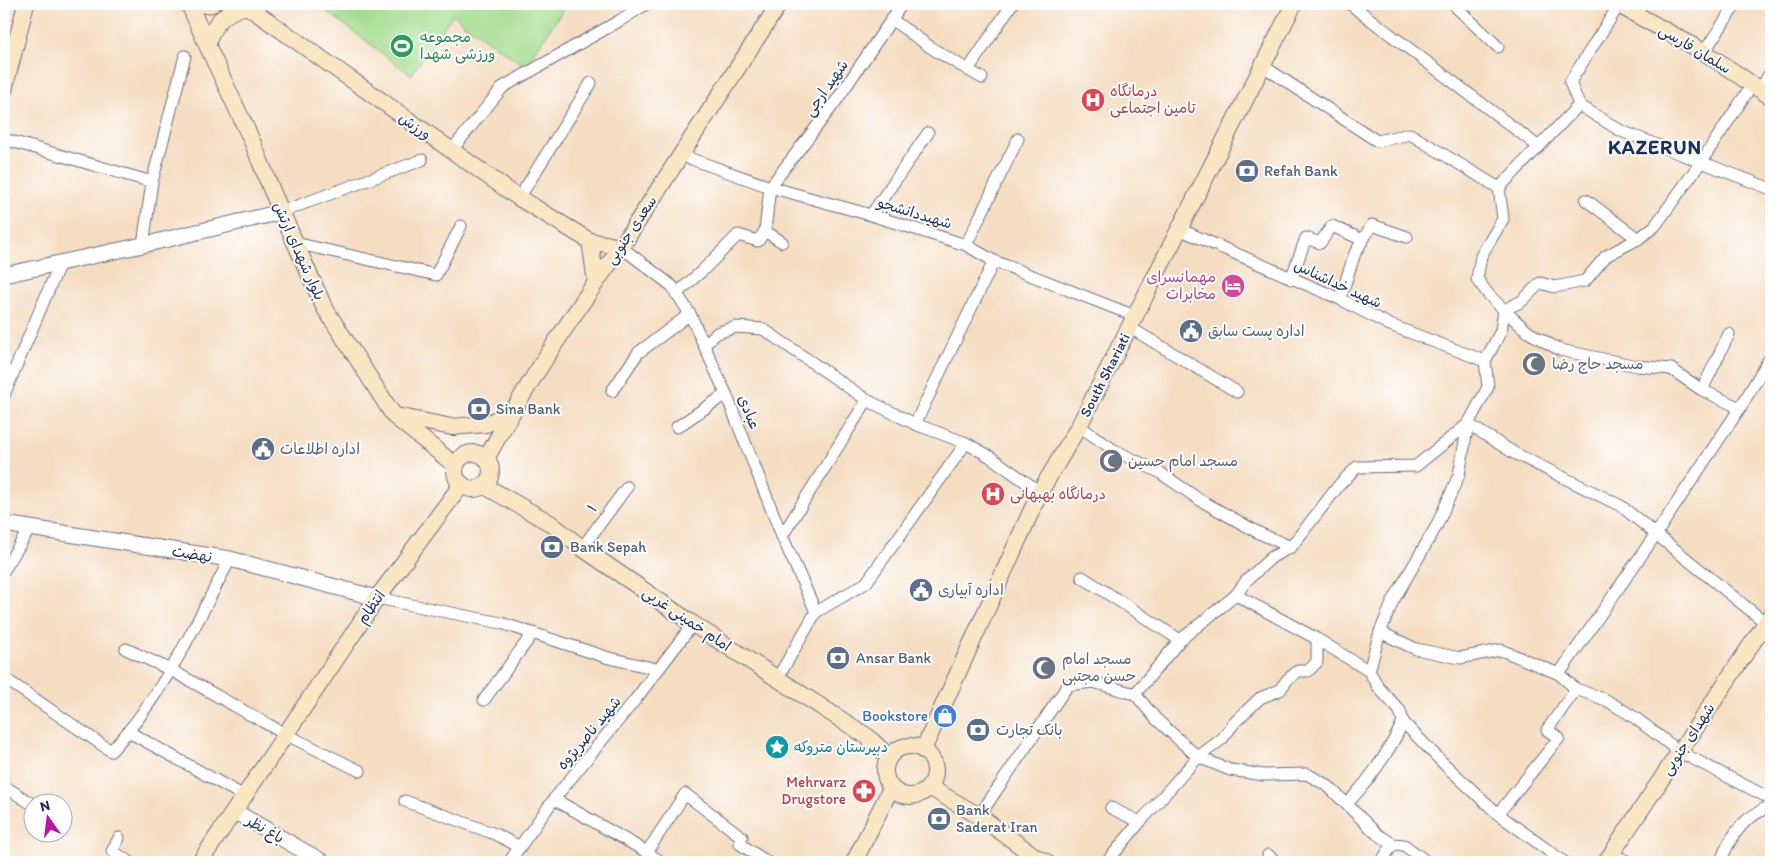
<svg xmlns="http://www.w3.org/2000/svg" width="1775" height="866" font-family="Itim,'Playpen Sans Arabic',sans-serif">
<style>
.green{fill:#a4dd8f;stroke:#608676}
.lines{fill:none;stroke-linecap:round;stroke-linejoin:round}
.minor-casing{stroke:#676c81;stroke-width:13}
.tertiary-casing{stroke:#676c81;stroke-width:17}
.secondary-casing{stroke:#676c81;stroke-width:18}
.minor{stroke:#fff;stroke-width:11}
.tertiary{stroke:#fff;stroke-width:15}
.secondary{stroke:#fbe6c4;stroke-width:16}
.labels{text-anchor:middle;stroke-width:4;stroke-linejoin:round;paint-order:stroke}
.leisure-label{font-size:15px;fill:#27864d;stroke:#fff;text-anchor:start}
.street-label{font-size:15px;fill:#1b2f5e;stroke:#fff}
.health-label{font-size:15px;fill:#be3a42;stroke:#fff;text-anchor:start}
.service-label{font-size:15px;fill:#4e5e75;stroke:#fff;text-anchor:start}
.hotel-label{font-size:15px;fill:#b23c85;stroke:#fff;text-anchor:end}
.worship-label{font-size:15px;fill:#5b616d;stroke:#fff;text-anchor:start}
.shop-label{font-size:15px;fill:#366cbe;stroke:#fff;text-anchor:end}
.culture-label{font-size:15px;fill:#0d838f;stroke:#fff;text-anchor:start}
.district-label{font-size:20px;font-weight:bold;letter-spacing:1px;fill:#1b2f5e;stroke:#fff}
</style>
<rect width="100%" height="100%" fill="#fff"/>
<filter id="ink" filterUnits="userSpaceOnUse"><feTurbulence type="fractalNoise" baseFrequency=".02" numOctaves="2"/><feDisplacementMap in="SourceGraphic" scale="10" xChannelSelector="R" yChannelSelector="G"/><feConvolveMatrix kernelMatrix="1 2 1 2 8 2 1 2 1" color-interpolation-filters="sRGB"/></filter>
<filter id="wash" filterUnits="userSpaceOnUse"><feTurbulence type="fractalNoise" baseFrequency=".0096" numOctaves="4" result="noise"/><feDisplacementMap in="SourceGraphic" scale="20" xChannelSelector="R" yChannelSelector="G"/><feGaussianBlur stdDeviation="1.12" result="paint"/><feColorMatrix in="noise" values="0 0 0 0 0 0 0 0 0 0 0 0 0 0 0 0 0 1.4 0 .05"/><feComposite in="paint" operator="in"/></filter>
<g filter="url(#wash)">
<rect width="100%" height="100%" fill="#f5ddc1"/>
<!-- green -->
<polygon class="green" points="317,4 567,4 525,66 465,25 453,14 411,75"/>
</g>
<g filter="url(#ink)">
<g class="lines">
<!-- minor casing -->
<g class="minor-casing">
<g id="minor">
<polyline points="1350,4 1539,147"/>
<polyline points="1459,4 1456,7 1498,47"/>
<polyline points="891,19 933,49 982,78"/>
<polyline points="1704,52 1736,4"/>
<polyline points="1263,66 1377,141 1410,134 1499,188"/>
<polyline points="968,70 1012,4"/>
<polyline points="1752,85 1701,162 1655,226 1638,239 1606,256 1585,281 1555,287 1540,283 1522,301 1504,310 1528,332 1560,350 1637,366 1671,369 1702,390 1740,408 1771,356"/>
<polyline points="1760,90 1771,71"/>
<polyline points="1579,105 1621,131 1771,189"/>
<polyline points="4,139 152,182"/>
<polyline points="451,151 503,87 619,21 646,4"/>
<polyline points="680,155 770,187 871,215 966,245 994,261 1135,316"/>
<polyline points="519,198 591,83"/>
<polyline points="1586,200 1638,239"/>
<polyline points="281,212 422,160"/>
<polyline points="871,215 928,133"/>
<polyline points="1179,229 1340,299 1390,325 1485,361"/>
<polyline points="765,231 782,242"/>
<polyline points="295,243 436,275 461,226"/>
<polyline points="143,245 152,182 185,56"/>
<polyline points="966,245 1018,139"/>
<polyline points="621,247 672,286 690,314 726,394 782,536 816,612"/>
<polyline points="1291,279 1306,238 1320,243 1332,226 1363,240"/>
<polyline points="676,294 702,271 738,235 758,241 765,231 770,187 834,104 902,4"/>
<polyline points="1340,299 1355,253 1372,225 1407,237"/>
<polyline points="1129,327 1237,392"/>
<polyline points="704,345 717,333 736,327 763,329 867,400 915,424 966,443 989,456 1040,492"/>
<polyline points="1702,390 1729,334"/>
<polyline points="612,391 638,353 690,314"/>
<polyline points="4,395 60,263"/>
<polyline points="915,424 994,261"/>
<polyline points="1079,426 1114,450 1159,472 1200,500 1259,533 1291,547"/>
<polyline points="677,427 726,394"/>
<polyline points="782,536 867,400"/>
<polyline points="582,548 627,487"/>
<polyline points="4,570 30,528"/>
<polyline points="1082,577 1180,640"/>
<polyline points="1236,595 1317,639 1369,671"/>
<polyline points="377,598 501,623 609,658 657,669"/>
<polyline points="1380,632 1416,649 1460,658 1501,650 1559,674 1576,689 1606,700 1634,717 1680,752 1771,799"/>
<polyline points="126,649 171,670 285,734 360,771"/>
<polyline points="1559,674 1656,534 1740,408"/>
<path d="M 4,678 L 111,751 C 163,696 195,625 230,559"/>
<polyline points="777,679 816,612 866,583 966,443"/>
<polyline points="1135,694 1156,719 1198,757 1230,770 1264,775 1307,774 1328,786 1377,834 1393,844 1404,845 1427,862"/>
<polyline points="484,700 533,633"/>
<polyline points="129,732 244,796"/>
<polyline points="4,786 32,804"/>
<polyline points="554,799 647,852 661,862"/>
<polyline points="405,801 495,834 520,847"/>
<path d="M 1347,804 C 1370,779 1389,753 1403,722"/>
<polyline points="1111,808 1140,822"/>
<polyline points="1498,814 1559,738 1547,730 1576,689"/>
<polyline points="979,816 1068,685 1093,682 1135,694 1180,640 1236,595 1246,581 1272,557 1291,547 1340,484 1357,467 1416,466 1468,424 1488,387 1485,361 1501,331 1504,310 1488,294 1477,279 1481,256 1503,219 1499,188 1579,105 1570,82 1619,5"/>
<polyline points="62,824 64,825"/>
<polyline points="119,838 112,851 130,862"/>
<polyline points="647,852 685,794 742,837 740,844 767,862"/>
<polyline points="1268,855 1276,862"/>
<polyline points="1611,855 1630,862"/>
<polyline points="509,862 554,799 635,700 693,624"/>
<polyline points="1107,862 1140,822 1198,757 1222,739 1235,722 1260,698 1280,690 1287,680 1298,671 1308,671 1317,662 1317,639"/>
<polyline points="1381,862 1393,844"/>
<polyline points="1564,862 1498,814 1443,763 1403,722 1400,711 1379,688 1369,671 1380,632 1393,601 1437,525 1459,475 1468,424 1514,453 1621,506 1771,627"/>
<path d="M 1721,862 C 1725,847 1736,830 1748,819 C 1755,814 1764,809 1771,805"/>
</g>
</g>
<!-- tertiary casing -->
<g class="tertiary-casing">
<g id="tertiary">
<polyline points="4,275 143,245 281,212"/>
<polyline points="4,524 230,559 377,598"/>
<polyline points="234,811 323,862"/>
</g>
</g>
<!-- secondary casing -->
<g class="secondary-casing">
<g id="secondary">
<polyline points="189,4 207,45 252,141 272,191 324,307 394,416 456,466"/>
<polyline points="196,4 207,5 212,4"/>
<polyline points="244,4 519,198 590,241 621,247"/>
<polyline points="1617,4 1704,52 1771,97"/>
<path d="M 207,45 C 214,22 223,13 246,6"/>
<polyline points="4,90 26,4"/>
<polyline points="590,241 596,282"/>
<polyline points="396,416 452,427 486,424 511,413"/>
<circle cx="473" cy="471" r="18"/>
<path d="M 486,459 C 526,385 572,315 621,247 L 779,4"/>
<polyline points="483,485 550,523 582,548 693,624 868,737 889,757"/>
<circle cx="910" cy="771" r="25"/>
<polyline points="923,750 1040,492 1079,426 1294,4"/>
<polyline points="929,787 979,816 1036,857 1046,862"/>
<polyline points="200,862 377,598 462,484"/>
<polyline points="854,862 891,788"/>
<polyline points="1606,862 1771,615"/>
</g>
</g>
<!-- minor -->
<use href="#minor" class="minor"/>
<!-- tertiary -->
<use href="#tertiary" class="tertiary"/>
<!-- secondary -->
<use href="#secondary" class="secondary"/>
</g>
</g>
<!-- icons -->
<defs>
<g id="stadium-disc" transform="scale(1.25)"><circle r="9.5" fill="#2e9e5b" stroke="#fff"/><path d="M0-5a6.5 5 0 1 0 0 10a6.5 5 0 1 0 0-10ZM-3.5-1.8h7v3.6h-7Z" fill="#fff"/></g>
<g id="hospital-disc" transform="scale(1.25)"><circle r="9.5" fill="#e0444e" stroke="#fff"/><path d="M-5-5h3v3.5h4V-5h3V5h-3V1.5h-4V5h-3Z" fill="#fff"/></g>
<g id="bank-disc" transform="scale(1.25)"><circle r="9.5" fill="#5c6f8a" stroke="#fff"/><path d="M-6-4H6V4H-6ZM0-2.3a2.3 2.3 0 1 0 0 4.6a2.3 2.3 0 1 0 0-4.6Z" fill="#fff"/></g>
<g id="hotel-disc" transform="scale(1.25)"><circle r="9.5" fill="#d1479c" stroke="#fff"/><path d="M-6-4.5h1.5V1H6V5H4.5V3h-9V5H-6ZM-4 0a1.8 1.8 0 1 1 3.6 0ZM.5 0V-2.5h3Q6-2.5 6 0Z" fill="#fff"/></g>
<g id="civic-disc" transform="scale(1.25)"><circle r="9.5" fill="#5c6f8a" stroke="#fff"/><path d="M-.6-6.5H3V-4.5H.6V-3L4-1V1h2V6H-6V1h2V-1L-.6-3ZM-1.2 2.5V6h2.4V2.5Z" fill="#fff"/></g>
<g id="mosque-disc" transform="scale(1.25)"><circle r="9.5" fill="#6b7280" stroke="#fff"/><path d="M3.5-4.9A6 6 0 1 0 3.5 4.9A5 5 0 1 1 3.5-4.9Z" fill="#fff"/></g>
<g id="shop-disc" transform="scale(1.25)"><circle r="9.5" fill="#3f7fe0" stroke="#fff"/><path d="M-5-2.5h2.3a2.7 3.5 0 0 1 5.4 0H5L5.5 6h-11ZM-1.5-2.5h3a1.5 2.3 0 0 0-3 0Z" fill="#fff"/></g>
<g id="sight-disc" transform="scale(1.25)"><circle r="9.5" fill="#0f9aa8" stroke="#fff"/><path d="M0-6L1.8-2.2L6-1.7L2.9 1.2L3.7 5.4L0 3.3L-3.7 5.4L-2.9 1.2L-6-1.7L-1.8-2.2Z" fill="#fff"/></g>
<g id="pharmacy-disc" transform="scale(1.25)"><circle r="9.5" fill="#e0444e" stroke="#fff"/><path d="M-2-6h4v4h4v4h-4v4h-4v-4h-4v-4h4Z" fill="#fff"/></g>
</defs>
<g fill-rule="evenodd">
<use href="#stadium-disc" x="402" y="46"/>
<use href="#hospital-disc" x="1093" y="100"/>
<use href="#bank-disc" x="1247" y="171"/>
<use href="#hotel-disc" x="1233" y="286"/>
<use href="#civic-disc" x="1191" y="331"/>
<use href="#mosque-disc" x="1534" y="364"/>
<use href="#bank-disc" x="479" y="409"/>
<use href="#civic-disc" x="263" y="449"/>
<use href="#mosque-disc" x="1111" y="461"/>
<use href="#hospital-disc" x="993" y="494"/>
<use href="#bank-disc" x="552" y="547"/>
<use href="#civic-disc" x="921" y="590"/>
<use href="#bank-disc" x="838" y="658"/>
<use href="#mosque-disc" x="1044" y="668"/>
<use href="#shop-disc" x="945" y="716"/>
<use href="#bank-disc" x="978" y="730"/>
<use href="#sight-disc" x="777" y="747"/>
<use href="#pharmacy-disc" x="864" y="791"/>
<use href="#bank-disc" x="939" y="819"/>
</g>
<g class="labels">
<!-- leisure labels -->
<g class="leisure-label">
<text x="420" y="42">مجموعه<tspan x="420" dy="17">ورزشی شهدا</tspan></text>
</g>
<!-- street labels -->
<g class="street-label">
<text transform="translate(1695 49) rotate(31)" y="5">سلمان فارسی</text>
<text transform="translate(826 88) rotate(-55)" y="5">شهید ارجی</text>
<text transform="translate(415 126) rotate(35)" y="5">ورزش</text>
<text transform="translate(915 213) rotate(17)" y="5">شهیددانشجو</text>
<text transform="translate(631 230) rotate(-56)" y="5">سعدی جنوبی</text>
<text transform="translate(299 251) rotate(66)" y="5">بلوار شهدای ارتش</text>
<text transform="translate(1338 284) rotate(25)" y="5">شهید خداشناس</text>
<text transform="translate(1105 375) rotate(-63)" y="5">South Shariati</text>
<text transform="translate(749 412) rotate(68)" y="5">عبادی</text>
<text transform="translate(592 508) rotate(-54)" y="5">۱</text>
<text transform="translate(192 554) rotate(9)" y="5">نهضت</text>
<text transform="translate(371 607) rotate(-55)" y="5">انتظام</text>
<text transform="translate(687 619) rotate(34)" y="5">امام خمینی غربی</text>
<text transform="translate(589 733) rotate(-50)" y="5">شهید ناصرپژوه</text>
<text transform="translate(1688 739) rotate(-56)" y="5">شهدای جنوبی</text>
<text transform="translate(265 829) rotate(30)" y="5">باغ نظر</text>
</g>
<!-- health labels -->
<g class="health-label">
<text x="1110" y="96">درمانگاه<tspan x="1110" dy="17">تامین اجتماعی</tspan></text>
<text x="1010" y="499">درمانگاه بهبهانی</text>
<text x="846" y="787" text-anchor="end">Mehrvarz<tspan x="846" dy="17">Drugstore</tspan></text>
</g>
<!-- service labels -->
<g class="service-label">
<text x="1264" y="176">Refah Bank</text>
<text x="1208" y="336">اداره پست سابق</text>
<text x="496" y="414">Sina Bank</text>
<text x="280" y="454">اداره اطلاعات</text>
<text x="570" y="552">Bank Sepah</text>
<text x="938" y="595">اداره آبیاری</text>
<text x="856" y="663">Ansar Bank</text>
<text x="996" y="735">بانک تجارت</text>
<text x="956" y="815">Bank<tspan x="956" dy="17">Saderat Iran</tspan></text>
</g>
<!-- hotel labels -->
<g class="hotel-label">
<text x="1216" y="282">مهمانسرای<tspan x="1216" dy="17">مخابرات</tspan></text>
</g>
<!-- worship labels -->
<g class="worship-label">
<text x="1552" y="369">مسجد حاج رضا</text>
<text x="1128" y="466">مسجد امام حسین</text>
<text x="1062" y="664">مسجد امام<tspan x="1062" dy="17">حسن مجتبی</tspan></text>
</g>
<!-- shop labels -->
<g class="shop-label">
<text x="928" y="721">Bookstore</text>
</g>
<!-- culture labels -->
<g class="culture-label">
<text x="794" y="752">دبیرستان متروکه</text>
</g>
<!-- district labels -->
<g class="district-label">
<text x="1655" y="154">KAZERUN</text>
</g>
</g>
<!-- margin -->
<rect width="1775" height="866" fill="none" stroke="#fff" stroke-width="20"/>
<!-- north arrow -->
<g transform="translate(48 818) rotate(346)"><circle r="24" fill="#ffffff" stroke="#a4acbf"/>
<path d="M0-4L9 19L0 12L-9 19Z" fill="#b5179e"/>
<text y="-8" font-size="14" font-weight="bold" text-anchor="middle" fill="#1b2f5e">N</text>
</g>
</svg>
